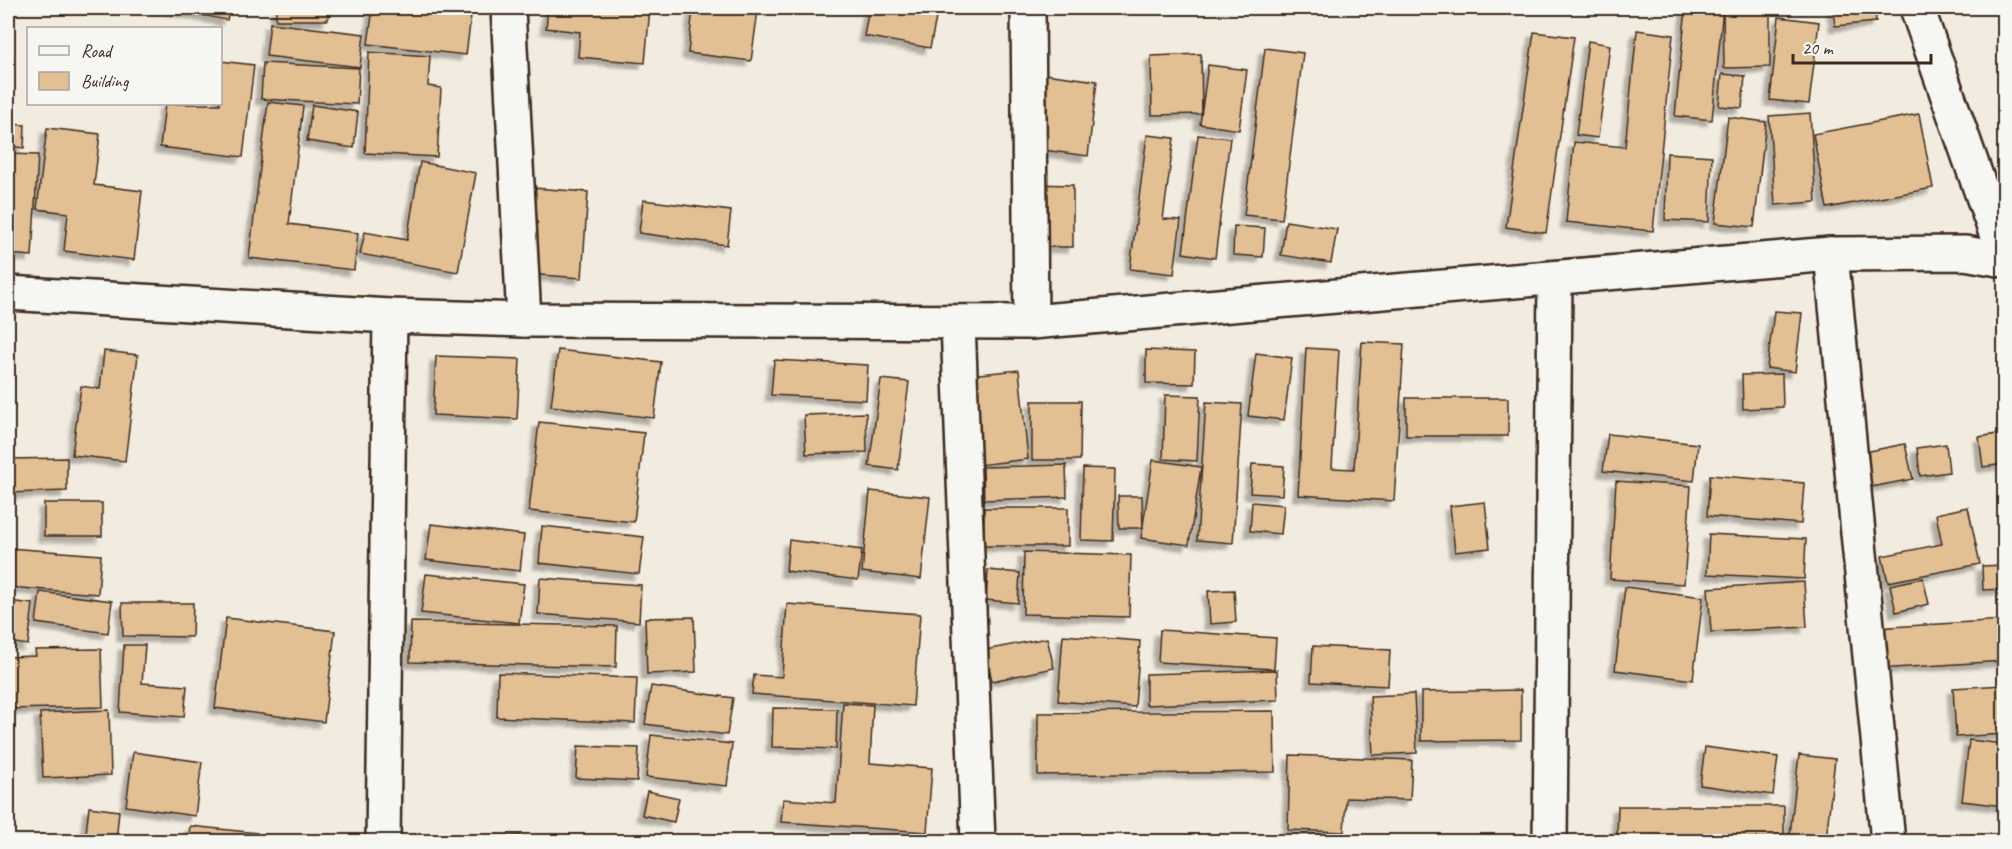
<svg xmlns="http://www.w3.org/2000/svg" width="2012" height="849" font-family="Caveat,sans-serif">
<style>
.building{fill:#e3c094;stroke:#3b2a1e;stroke-width:1.5;filter:url(#shadow)}
.lines{fill:none;stroke-linecap:round;stroke-linejoin:round}
.minor-casing{stroke:#3b2a1e;stroke-width:38}
.minor{stroke:#f6f6f2;stroke-width:33}
</style>
<defs>
<filter id="shadow"><feDropShadow dx="-5.5" dy="5.5" stdDeviation="1.5" flood-color="#0004"/></filter>
</defs>
<rect width="100%" height="100%" fill="#f2ebdf"/>
<filter id="ink" filterUnits="userSpaceOnUse"><feTurbulence type="fractalNoise" baseFrequency=".0167" numOctaves="2"/><feDisplacementMap in="SourceGraphic" scale="12" xChannelSelector="R" yChannelSelector="G"/><feConvolveMatrix kernelMatrix="1 2 1 2 8 2 1 2 1" color-interpolation-filters="sRGB"/></filter>
<g filter="url(#ink)">
<!-- building -->
<g class="building">
<polygon points="165,8 230,8 227,20"/>
<polygon points="276,8 329,8 328,20 276,20"/>
<polygon points="373,8 472,8 466,55 368,44"/>
<polygon points="548,8 650,8 645,63 578,57 580,32 546,28"/>
<polygon points="693,8 738,8 758,10 751,61 688,53"/>
<polygon points="869,8 938,8 930,48 864,36"/>
<polygon points="1686,8 1723,8 1712,120 1675,116"/>
<polygon points="1723,8 1770,8 1770,67 1724,68"/>
<polygon points="1833,8 1875,8 1876,22 1835,26"/>
<polygon points="1779,17 1819,22 1809,104 1770,100"/>
<polygon points="270,23 364,34 360,67 266,56"/>
<polygon points="1637,30 1673,35 1653,231 1566,222 1574,142 1625,147"/>
<polygon points="1534,32 1574,37 1546,233 1506,227"/>
<polygon points="1588,41 1610,45 1598,138 1576,135"/>
<polygon points="1265,48 1303,53 1282,219 1244,215"/>
<polygon points="369,52 430,56 428,86 441,88 437,157 365,153"/>
<polygon points="1201,54 1202,114 1152,115 1151,56"/>
<polygon points="220,61 254,65 243,157 160,147 165,104 220,104"/>
<polygon points="263,63 359,68 357,104 261,99"/>
<polygon points="1208,65 1247,70 1239,130 1200,124"/>
<polygon points="1037,73 1097,81 1088,156 1028,148"/>
<polygon points="1722,74 1745,76 1742,108 1719,106"/>
<polygon points="268,102 303,106 289,224 358,233 354,270 249,258"/>
<polygon points="312,105 358,112 354,148 307,141"/>
<polygon points="1810,113 1816,202 1775,205 1769,116"/>
<polygon points="1919,114 1933,188 1827,208 1813,134"/>
<polygon points="1728,117 1766,122 1754,227 1715,223"/>
<polygon points="8,124 25,125 24,148 8,146"/>
<polygon points="47,128 100,134 94,185 142,191 134,260 64,251 68,213 37,209"/>
<polygon points="1147,135 1174,138 1163,219 1181,220 1174,274 1130,269"/>
<polygon points="1198,135 1230,138 1215,258 1183,253"/>
<polygon points="1667,153 1712,156 1709,222 1665,220"/>
<polygon points="12,154 38,155 32,256 8,254"/>
<polygon points="420,162 476,173 458,272 360,254 365,232 407,240"/>
<polygon points="1027,184 1073,185 1073,247 1027,247"/>
<polygon points="533,188 588,192 582,278 527,274"/>
<polygon points="643,200 731,211 727,245 639,233"/>
<polygon points="1286,221 1337,229 1331,263 1281,255"/>
<polygon points="1234,226 1265,228 1263,257 1233,255"/>
<polygon points="1774,311 1802,313 1795,372 1767,368"/>
<polygon points="1362,342 1404,344 1394,501 1298,495 1306,348 1339,350 1332,468 1354,469"/>
<polygon points="558,350 661,362 654,418 551,406"/>
<polygon points="1146,350 1195,352 1194,384 1146,383"/>
<polygon points="104,351 138,355 125,461 72,455 81,386 100,389"/>
<polygon points="1256,353 1292,358 1284,420 1248,416"/>
<polygon points="436,356 520,359 517,419 433,415"/>
<polygon points="774,360 868,365 866,400 771,395"/>
<polygon points="1019,370 1028,459 979,465 970,375"/>
<polygon points="1782,374 1783,407 1743,409 1742,375"/>
<polygon points="881,379 909,382 898,470 869,466"/>
<polygon points="1165,395 1200,396 1197,461 1163,459"/>
<rect x="1406" y="398" width="102" height="38"/>
<polygon points="1032,401 1081,401 1080,460 1032,460"/>
<polygon points="1206,402 1242,404 1233,543 1197,540"/>
<polygon points="866,413 867,452 806,454 804,415"/>
<polygon points="539,422 644,433 634,522 529,511"/>
<polygon points="2004,433 2004,464 1983,467 1979,437"/>
<polygon points="1608,434 1698,444 1694,481 1603,471"/>
<polygon points="1905,444 1913,479 1866,488 1859,453"/>
<polygon points="1946,444 1949,472 1920,476 1917,448"/>
<polygon points="67,458 67,491 8,493 8,459"/>
<polygon points="1153,460 1201,467 1189,545 1141,538"/>
<polygon points="1252,464 1284,466 1282,495 1250,493"/>
<polygon points="1066,465 1067,497 984,500 983,467"/>
<polygon points="1083,468 1115,469 1113,541 1081,540"/>
<polygon points="1710,475 1804,483 1801,524 1707,516"/>
<polygon points="1616,481 1691,486 1684,584 1610,579"/>
<polygon points="870,491 930,497 921,579 862,572"/>
<polygon points="1118,496 1142,496 1143,528 1119,528"/>
<polygon points="1252,502 1284,505 1281,534 1250,531"/>
<polygon points="1485,502 1490,548 1455,552 1450,506"/>
<rect x="44" y="503" width="58" height="33"/>
<polygon points="1968,507 1980,564 1888,582 1882,556 1942,544 1936,514"/>
<rect x="984" y="508" width="84" height="38"/>
<polygon points="431,524 524,535 520,571 426,560"/>
<polygon points="542,526 644,537 639,574 539,563"/>
<polygon points="1709,534 1806,539 1804,579 1707,574"/>
<polygon points="789,540 862,550 858,580 786,571"/>
<polygon points="8,548 101,555 98,594 8,587"/>
<polygon points="1024,552 1131,555 1129,617 1023,614"/>
<polygon points="2004,565 2004,589 1983,590 1982,566"/>
<polygon points="988,570 1020,573 1018,603 986,600"/>
<polygon points="426,574 524,584 519,623 421,613"/>
<polygon points="540,578 641,585 639,622 538,614"/>
<polygon points="1923,578 1929,604 1896,612 1890,585"/>
<polygon points="1804,582 1807,627 1711,632 1708,588"/>
<polygon points="1625,587 1703,597 1693,680 1615,670"/>
<polygon points="1234,590 1236,622 1210,624 1208,591"/>
<polygon points="40,592 112,601 108,633 36,623"/>
<polygon points="8,601 33,604 28,645 8,642"/>
<polygon points="122,603 193,603 192,637 123,636"/>
<polygon points="787,604 920,614 913,706 752,694 754,675 782,677"/>
<polygon points="694,617 696,672 647,674 645,618"/>
<polygon points="226,618 335,631 324,722 215,708"/>
<polygon points="2004,620 2004,661 1878,669 1875,628"/>
<polygon points="411,622 617,626 616,667 410,662"/>
<polygon points="1160,630 1276,638 1274,669 1158,662"/>
<polygon points="1063,635 1140,641 1135,707 1058,701"/>
<polygon points="1047,638 1054,668 992,681 985,650"/>
<polygon points="124,645 145,645 142,683 187,686 184,717 120,712"/>
<polygon points="1313,646 1390,650 1388,686 1311,682"/>
<polygon points="101,649 103,707 8,709 8,657 36,656 35,650"/>
<polygon points="1277,670 1278,700 1146,705 1146,674"/>
<polygon points="498,673 637,678 635,723 497,717"/>
<polygon points="2004,685 2004,734 1956,737 1953,688"/>
<polygon points="651,686 733,698 727,735 645,724"/>
<polygon points="1521,690 1521,740 1421,741 1421,692"/>
<polygon points="1414,694 1417,753 1373,755 1370,696"/>
<polygon points="843,703 873,705 870,763 932,768 927,832 781,822 783,799 836,803"/>
<polygon points="773,708 837,709 836,749 772,747"/>
<polygon points="109,710 111,775 43,778 40,713"/>
<polygon points="1274,711 1275,772 1038,775 1038,713"/>
<polygon points="651,735 732,744 727,786 646,777"/>
<polygon points="1969,740 2004,744 2004,806 1962,801"/>
<polygon points="578,746 639,748 637,781 576,778"/>
<polygon points="1705,747 1778,757 1773,795 1700,785"/>
<polygon points="133,752 202,762 195,816 126,806"/>
<polygon points="1290,755 1412,760 1410,800 1346,798 1344,832 1288,830"/>
<polygon points="1799,755 1835,759 1826,840 1790,835"/>
<polygon points="647,791 679,798 674,822 642,815"/>
<polygon points="1618,806 1784,806 1784,838 1617,838"/>
<polygon points="89,807 119,811 116,842 85,842"/>
<polygon points="190,826 257,833 256,842 188,842"/>
<polygon points="521,835 521,842 436,842 435,838"/>
</g>
<g class="lines">
<!-- minor casing -->
<g class="minor-casing">
<g id="minor">
<polyline points="508,8 524,320"/>
<polyline points="1028,8 1031,322"/>
<polyline points="1917,8 2004,256"/>
<polyline points="1831,254 1888,842"/>
<polyline points="8,293 390,316 524,320 1031,322 1831,254 1965,253 2004,260"/>
<polyline points="958,323 978,842"/>
<polyline points="383,842 390,316"/>
<polyline points="1550,842 1555,278"/>
</g>
</g>
<!-- minor -->
<use href="#minor" class="minor"/>
</g>
</g>
<!-- margin -->
<rect width="2012" height="849" fill="none" stroke="#f6f6f2" stroke-width="30"/>
<rect x="15" y="15" width="1982" height="819" fill="none" stroke="#3b2a1e" stroke-width="2" filter="url(#ink)"/>
<!-- legend -->
<rect x="27" y="27" width="195" height="78" fill="#f6f6f2" stroke="#aba49d" stroke-width="1.5"/>
<rect x="39" y="46" width="30" height="9" fill="#f6f6f2" stroke="#aba49d" stroke-width="1.5"/>
<text x="81" y="57" font-size="18" fill="#3b2a1e">Road</text>
<rect x="39" y="72" width="30" height="18" fill="#e3c094" stroke="#aba49d" stroke-width="1.5"/>
<text x="81" y="87" font-size="18" fill="#3b2a1e">Building</text>
<!-- scale -->
<path d="M1793 54v9h138v-9" fill="none" stroke="#3b2a1e" stroke-width="3"/>
<text x="1802" y="54" font-size="18" fill="#3b2a1e" stroke="#f6f6f2" stroke-width="4.5" paint-order="stroke">20 m</text>
</svg>
